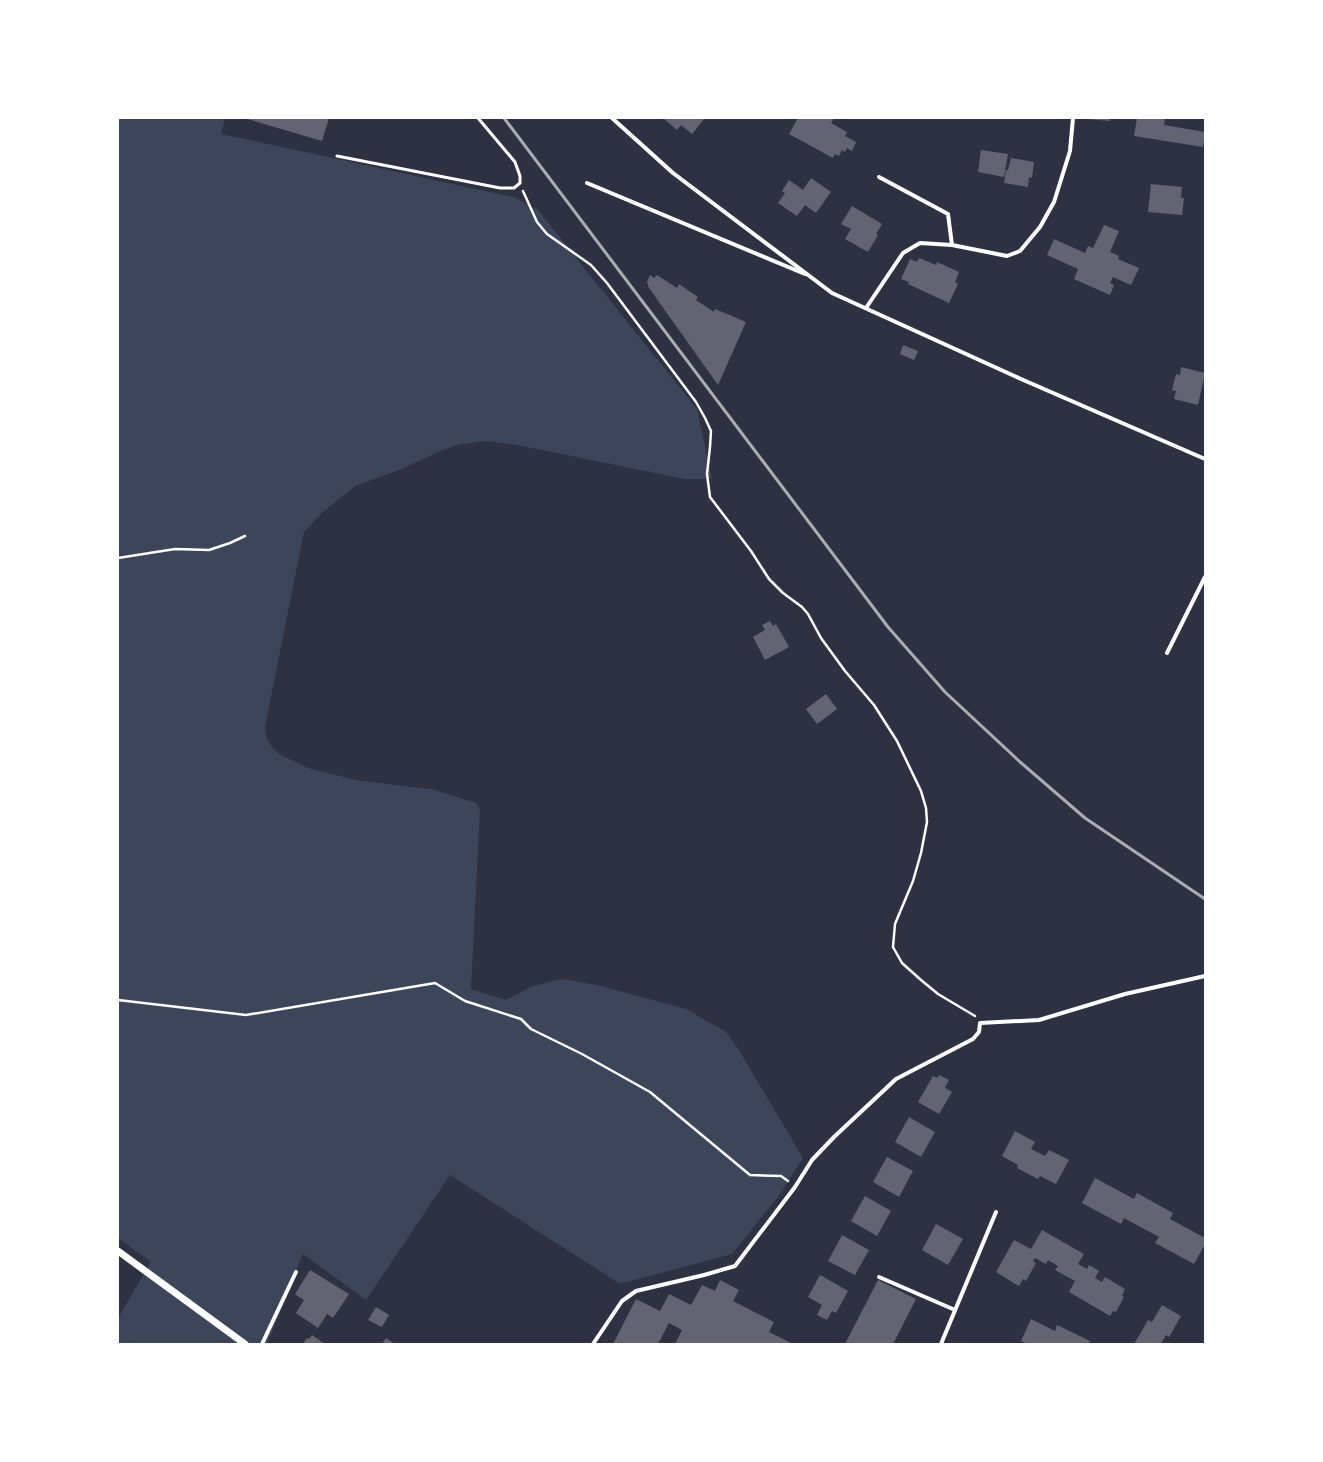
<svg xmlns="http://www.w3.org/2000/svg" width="1323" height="1462" font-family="'Open Sans',sans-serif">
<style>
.green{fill:#3c4559}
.building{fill:#626471}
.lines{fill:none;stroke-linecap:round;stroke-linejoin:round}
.path{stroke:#fff;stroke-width:2.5}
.service{stroke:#fff;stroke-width:3}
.minor{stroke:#fff;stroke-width:4}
.tertiary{stroke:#fff;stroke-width:7}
.rail{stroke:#abadb3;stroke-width:3}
</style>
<rect width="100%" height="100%" fill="#2d3142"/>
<!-- green -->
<polygon class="green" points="118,118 225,118 221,134 514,197 538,210 697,409 712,479 685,479 517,445 486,441 457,445 438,452 402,469 355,486 323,512 304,532 265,727 267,740 272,747 279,754 308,768 356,780 410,787 432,789 476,803 480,810 471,989 506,1000 532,986 563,979 597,985 686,1009 726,1032 739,1050 803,1158 778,1197 732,1254 620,1284 450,1175 366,1300 303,1254 267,1344 118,1344 118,1318 151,1262 118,1238"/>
<!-- building -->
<g class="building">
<polygon points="244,118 329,118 322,141"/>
<polygon points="663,118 705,118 692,134 681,125 677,130"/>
<polygon points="798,118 834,118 831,123 847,132 845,136 856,142 852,151 847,148 845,152 842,150 839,156 835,154 833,158 789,134"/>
<polygon points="1087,118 1110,118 1110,121 1087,119"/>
<polygon points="1137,118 1165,118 1164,125 1205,132 1203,147 1134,136"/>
<polygon points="981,150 1008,154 1004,177 978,172"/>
<polygon points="1011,158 1034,162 1032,178 1029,177 1028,187 1004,183 1006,170 1008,170"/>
<polygon points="811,178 831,192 816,213 805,205 797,216 778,203 785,193 782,191 789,180 803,190"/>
<polygon points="1151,184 1182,187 1181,198 1184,198 1182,215 1148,212"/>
<polygon points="852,206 882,224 876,234 878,235 868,252 845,239 851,229 841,224"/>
<polygon points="1104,225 1119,231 1110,252 1119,256 1118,259 1139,268 1131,285 1113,277 1110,283 1114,285 1110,295 1074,279 1078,269 1047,255 1054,239 1085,253 1088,246 1093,248"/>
<polygon points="919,258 936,265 937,262 959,272 955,282 958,284 949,303 908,284 909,282 901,279 910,259 917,262"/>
<polygon points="650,275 654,278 657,275 677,288 679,284 698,297 696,300 714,312 715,309 746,322 718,385 649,288 647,282"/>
<polygon points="903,345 918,351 914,360 900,354"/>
<polygon points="1181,367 1205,373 1198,405 1174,399 1176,391 1172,390 1176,374 1180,375"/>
<polygon points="770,621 773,626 776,624 789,647 765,660 753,637 765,630 762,625"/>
<polygon points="826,694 837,709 817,724 806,709"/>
<polygon points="939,1075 949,1080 945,1088 952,1092 939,1114 918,1102 933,1076 938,1078"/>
<polygon points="909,1117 935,1132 921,1157 895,1142"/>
<polygon points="1015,1131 1035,1142 1031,1149 1045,1156 1049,1150 1069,1160 1056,1184 1040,1176 1038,1179 1017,1168 1018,1165 1002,1156"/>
<polygon points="887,1157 913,1171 899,1197 873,1182"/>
<polygon points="1095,1178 1134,1199 1137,1193 1173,1213 1170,1219 1205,1238 1205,1244 1194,1264 1155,1243 1159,1237 1124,1218 1121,1224 1082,1203"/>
<polygon points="865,1196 891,1211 877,1236 851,1221"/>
<polygon points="936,1224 963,1239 948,1265 922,1250"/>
<polygon points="1042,1230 1084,1254 1078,1264 1087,1269 1089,1265 1099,1271 1095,1278 1102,1282 1105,1277 1125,1289 1122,1296 1124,1297 1116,1312 1113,1311 1110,1316 1069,1292 1075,1281 1055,1270 1058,1266 1048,1260 1046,1264 1035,1258 1033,1261 1036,1263 1026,1281 1023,1279 1019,1286 996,1272 1014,1240 1031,1249"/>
<polygon points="842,1235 869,1250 855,1275 828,1261"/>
<polygon points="310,1270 349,1294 333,1318 327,1314 318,1328 296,1313 304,1300 295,1294"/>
<polygon points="820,1275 848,1291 836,1313 832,1311 827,1320 817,1315 822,1305 808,1297"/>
<polygon points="720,1280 739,1290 733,1301 774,1322 769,1332 793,1344 675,1344 682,1330 669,1323 658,1344 613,1344 636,1299 660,1311 669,1294 691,1305 702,1285 715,1291"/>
<polygon points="878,1280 916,1299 893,1344 845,1344"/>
<polygon points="1162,1305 1181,1316 1169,1337 1166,1335 1161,1344 1134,1344 1148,1320 1152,1322"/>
<polygon points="376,1307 389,1315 382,1327 368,1320"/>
<polygon points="1031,1319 1055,1331 1057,1325 1090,1341 1089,1344 1026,1344 1021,1341"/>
<polygon points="312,1335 325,1344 303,1344 307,1338 309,1339"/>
<polygon points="386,1338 395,1344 382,1344"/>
</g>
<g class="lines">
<!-- path -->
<g class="path">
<polyline points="523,191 537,222 547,234 591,265 607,283 696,402 705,418 711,431 710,447 707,474 710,497 751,551 769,579 783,593 802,607 808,614 821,638 845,671 874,705 897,741 921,791 926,808 927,822 921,853 913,881 895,924 893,947 902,963 921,980 938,994 975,1016"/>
<polyline points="118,558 175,549 209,550 230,543 245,536"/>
<polyline points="118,1000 246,1015 435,983 465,1001 521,1019 531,1029 582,1054 650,1092 750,1175 781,1176 788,1181"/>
</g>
<!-- service -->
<polyline class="service" points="337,156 500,188 514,188 520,183 520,176 515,162 478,118"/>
<!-- minor -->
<g class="minor">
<polyline points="612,118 673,173 832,293 1021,379 1205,459"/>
<polyline points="879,177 948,214 952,245"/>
<polyline points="587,183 805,274"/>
<polyline points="866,308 903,253 920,243 952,245 1007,256 1020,251 1040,227 1054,202 1070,151 1073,118"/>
<polyline points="1167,653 1205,577"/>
<polyline points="879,1277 955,1310"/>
<polyline points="262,1344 296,1272"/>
<polyline points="593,1344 622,1301 636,1291 704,1275 735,1266 795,1187 812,1160 834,1137 896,1079 973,1039 979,1032 980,1023 1039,1020 1125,994 1205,976"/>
<polyline points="941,1344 996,1212"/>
</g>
<!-- tertiary -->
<polyline class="tertiary" points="118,1251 245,1344"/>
<!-- rail -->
<polyline class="rail" points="504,118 888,627 945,692 1019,761 1085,818 1205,899"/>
</g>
<!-- border -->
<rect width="1323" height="1462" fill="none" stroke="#ffffff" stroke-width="238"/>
</svg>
